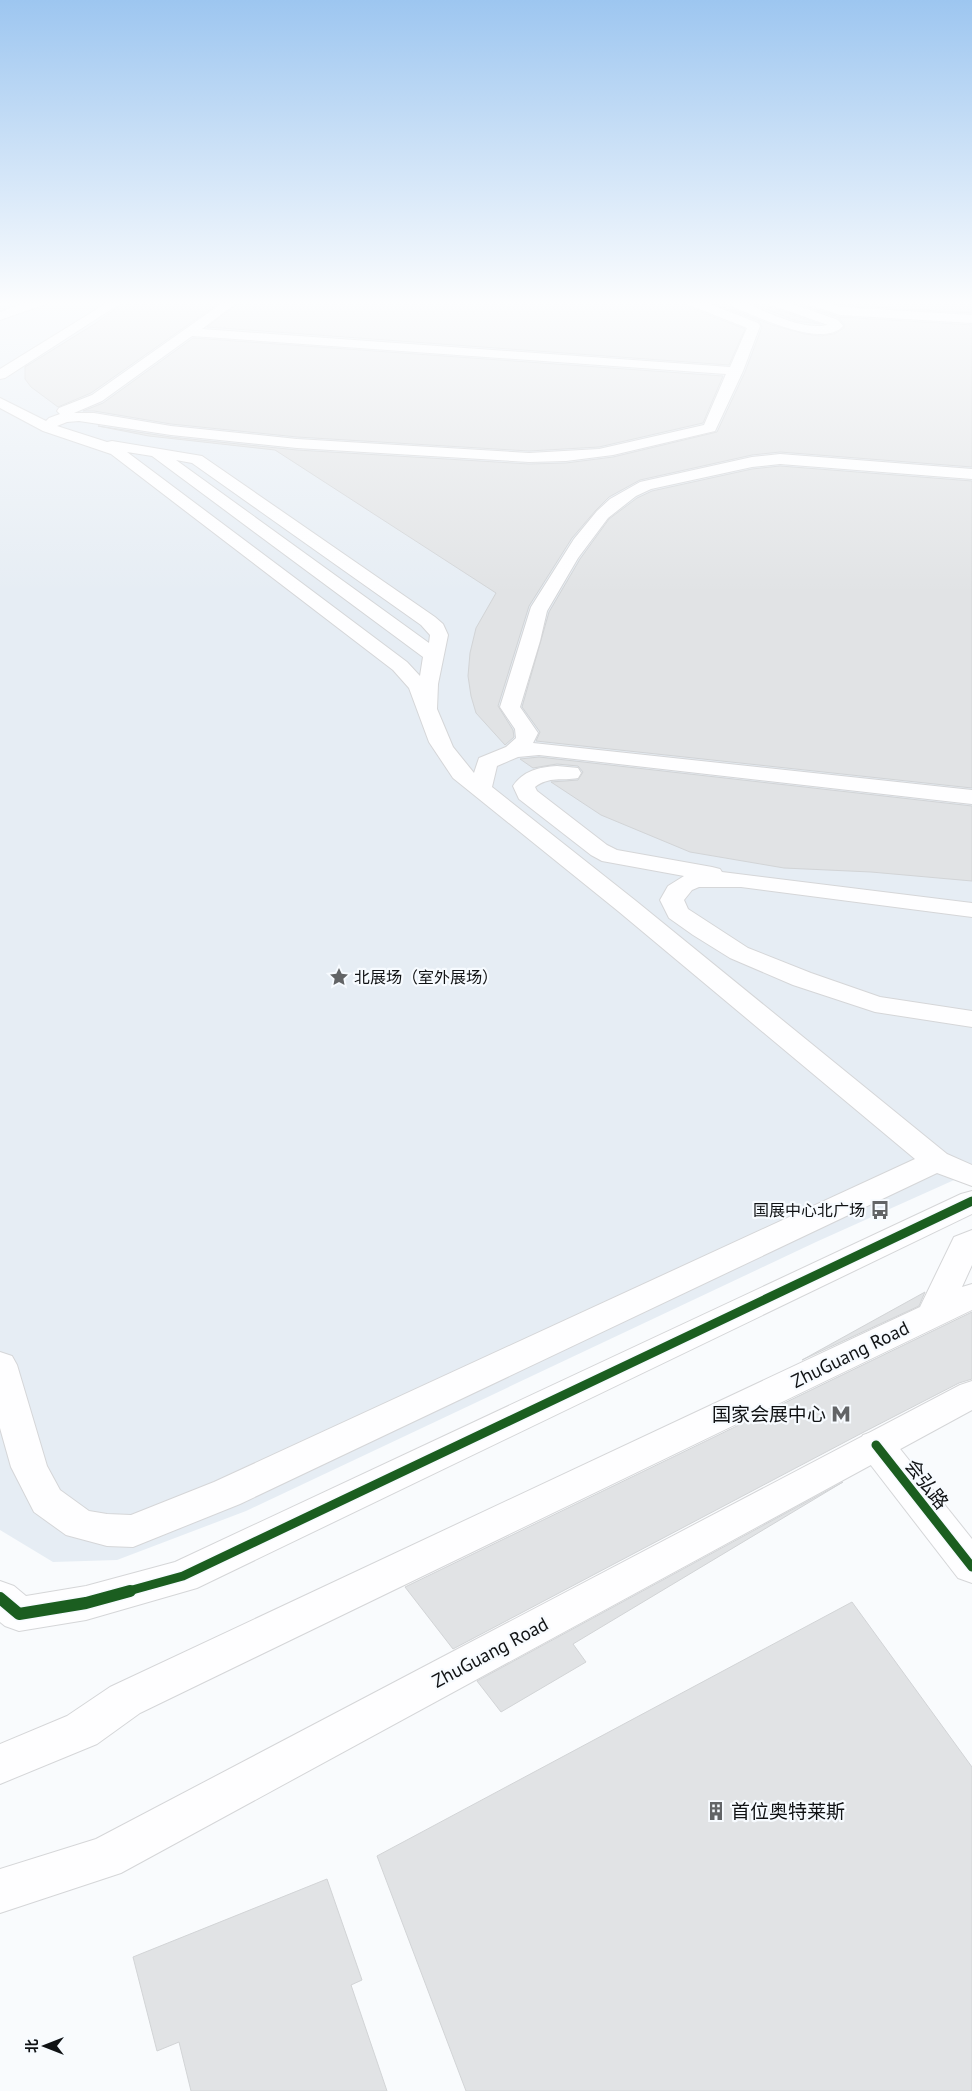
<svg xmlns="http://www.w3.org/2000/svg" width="972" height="2091" font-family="'PT Sans','Noto Sans SC',sans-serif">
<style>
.built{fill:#e6edf4}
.building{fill:#e1e3e5;stroke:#d2d4d6}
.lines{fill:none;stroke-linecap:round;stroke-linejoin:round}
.minor-casing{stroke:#d5d6d8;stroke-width:2}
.major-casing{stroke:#d5d6d8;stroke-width:2}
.minor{fill:#fefeff;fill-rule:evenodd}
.major{fill:#fefeff;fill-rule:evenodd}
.cycleway-far1-casing{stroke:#f7fbff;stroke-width:12}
.cycleway-casing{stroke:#f7fbff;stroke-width:15}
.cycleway-far1{stroke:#1b5e20;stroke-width:9}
.cycleway{stroke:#1b5e20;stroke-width:12}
.labels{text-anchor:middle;stroke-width:4.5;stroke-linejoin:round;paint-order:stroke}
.poi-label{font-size:16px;fill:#101214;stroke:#f7fbff;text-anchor:start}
.near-street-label{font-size:19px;fill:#101214;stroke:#f7fbff}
.near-poi-label{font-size:19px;fill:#101214;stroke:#f7fbff;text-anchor:end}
</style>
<rect width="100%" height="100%" fill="#f9fbfd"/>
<!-- built -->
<polygon class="built" points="18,301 972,301 972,1172 816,1242 246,1511 117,1560 53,1562 0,1530 0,306"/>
<!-- building -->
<g class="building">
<polygon points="126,301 222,301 91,393 58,407 31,387 25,379 25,367 96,323"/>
<polygon points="241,301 683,301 686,306 745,329 729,365 207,327"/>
<polygon points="707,301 731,301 729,305 732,309 772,325 805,334 820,336 834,334 844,328 844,325 839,318 790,301 807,301 809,307 840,317 972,325 972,467 780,452 752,455 640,480 609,497 596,510 572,538 529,606 498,706 513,730 514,737 505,745 476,713 471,696 468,676 470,653 476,628 496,593 275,450 149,436 98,426 171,437 297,450 529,464 566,463 613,457 717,432 745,372 762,327 759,321"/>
<polygon points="746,301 764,301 767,306 820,324 796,321"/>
<polygon points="829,301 972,301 972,313 841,305"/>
<polygon points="193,338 723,376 703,423 599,447 529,451 297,437 171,424 94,411 83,411 103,403"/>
<polygon points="780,466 972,481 972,788 536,741 540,732 522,707 549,612 580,559 609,519 637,498 652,491 752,469"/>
<polygon points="539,757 972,806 972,881 871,872 784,868 690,852 601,815 551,782 578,780 583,772 578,766 557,764 533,768 520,759"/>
<polygon points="925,1292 919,1306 802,1360"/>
<polygon points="972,1312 972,1379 959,1383 862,1433 453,1649 405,1587"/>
<polygon points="843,1482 573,1644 586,1662 501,1712 477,1681"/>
<polygon points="852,1602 972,1767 972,2091 466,2091 377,1856"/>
<polygon points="327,1879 362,1980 351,1985 387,2091 191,2091 179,2042 157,2051 133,1957"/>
</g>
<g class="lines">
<!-- minor casing -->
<g class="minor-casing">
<g id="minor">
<polygon points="30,301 48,301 46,304 0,320 0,312"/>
<polygon points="110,301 124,301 5,378 0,379 0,369"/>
<path d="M 225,301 L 239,301 L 202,329 L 730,367 L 747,328 L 687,304 L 685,301 L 702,301 L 758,323 L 760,326 L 743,371 L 715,431 L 613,455 L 566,461 L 529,462 L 297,448 L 171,435 L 79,421 L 67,422 L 57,426 L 107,442 L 112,441 L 202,456 L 435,617 L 443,624 L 448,635 L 438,684 L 437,709 L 453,747 L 474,773 L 479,758 L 506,747 L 516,738 L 515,729 L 500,707 L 531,607 L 574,539 L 597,511 L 610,499 L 640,482 L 752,457 L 780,454 L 972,469 L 972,479 L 780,464 L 752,467 L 651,489 L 636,496 L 608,518 L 578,558 L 547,611 L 540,641 L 520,707 L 538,733 L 533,743 L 972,790 L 972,804 L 539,755 L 518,757 L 497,766 L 492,787 L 636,901 L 947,1154 L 972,1165 L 972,1186 L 937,1173 L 240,1504 L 133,1547 L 107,1546 L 66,1535 L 34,1512 L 11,1467 L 0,1428 L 0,1352 L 12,1356 L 17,1365 L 47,1466 L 60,1490 L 89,1511 L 107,1514 L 131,1515 L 214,1482 L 915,1159 L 618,911 L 453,778 L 429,742 L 409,688 L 393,670 L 111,454 L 43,431 L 0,408 L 0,398 L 46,421 L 49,418 L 60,414 L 57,411 L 59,408 L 92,395 ZM 192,336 L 726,374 L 704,425 L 599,449 L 529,453 L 297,439 L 171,426 L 94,413 L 74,413 L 102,401 ZM 127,452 L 152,456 L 423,657 L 420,676 L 407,662 ZM 176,460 L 192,463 L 421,625 L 430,635 L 429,643 Z"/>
<path d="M 733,301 L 741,301 C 765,311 803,331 828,325 L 768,304 L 766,301 L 784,301 L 838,320 L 843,326 C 823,349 756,316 733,307 L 731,304 Z"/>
<polygon points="809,301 823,301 841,307 972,315 972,323 840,315 810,305"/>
<path d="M 557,766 L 578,768 L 581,773 L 578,778 C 562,781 549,776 535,787 L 537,791 L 607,845 L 617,850 L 712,867 L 720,869 L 722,872 L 972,903 L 972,917 L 741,887 L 699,887 L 692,890 L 684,900 L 688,909 L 748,948 L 811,973 L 880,997 L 972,1011 L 972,1027 L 875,1012 L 793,985 L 730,958 L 693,935 L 669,918 L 660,900 L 668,886 L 684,876 L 602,861 L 591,855 L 519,799 L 513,786 C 523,771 539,767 557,766 Z"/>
<polygon points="972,1191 972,1214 197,1588 86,1620 19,1631 5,1626 0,1622 0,1581 14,1586 26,1596 86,1586 175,1562 961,1194"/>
<polygon points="876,1431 889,1435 972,1539 972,1583 958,1578 863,1455 858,1445 863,1435"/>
</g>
</g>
<!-- major casing -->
<g class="major-casing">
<g id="major">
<polygon points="972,1230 972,1265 962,1287 972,1284 972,1310 140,1713 97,1744 0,1784 0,1744 67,1716 110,1687 920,1307 954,1237"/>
<polygon points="972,1381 972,1410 121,1873 0,1913 0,1869 96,1839 960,1385"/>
</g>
</g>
<!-- minor -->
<use href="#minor" class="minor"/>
<!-- major -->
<use href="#major" class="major"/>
<!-- cycleway-far1 casing -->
<g class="cycleway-far1-casing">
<g id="cycleway-far1">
<polyline points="876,1445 972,1567"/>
<polyline points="125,1592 183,1576 972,1201"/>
</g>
</g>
<!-- cycleway casing -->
<g class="cycleway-casing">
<polyline id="cycleway" points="0,1598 19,1614 86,1603 130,1591"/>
</g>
<!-- cycleway-far1 -->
<use href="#cycleway-far1" class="cycleway-far1"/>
<!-- cycleway -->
<use href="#cycleway" class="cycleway"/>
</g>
<!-- sky -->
<linearGradient id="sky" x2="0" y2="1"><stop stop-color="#9dc6f0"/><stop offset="0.51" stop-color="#fcfdfe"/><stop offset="1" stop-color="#fcfdfe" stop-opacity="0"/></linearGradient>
<rect width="972" height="594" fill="url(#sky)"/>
<!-- icons -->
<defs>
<g id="sight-bare" transform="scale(1.5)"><path d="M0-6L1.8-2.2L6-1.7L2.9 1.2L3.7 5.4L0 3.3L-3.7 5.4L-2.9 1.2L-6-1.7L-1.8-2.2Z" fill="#626466" stroke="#f7fbff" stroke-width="2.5" paint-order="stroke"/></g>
<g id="bus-bare" transform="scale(1.5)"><path d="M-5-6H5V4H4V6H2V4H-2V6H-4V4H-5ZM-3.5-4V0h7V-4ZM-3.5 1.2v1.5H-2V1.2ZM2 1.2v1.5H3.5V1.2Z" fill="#626466" stroke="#f7fbff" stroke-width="2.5" paint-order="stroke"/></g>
<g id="metro-bare" transform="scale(1.5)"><path d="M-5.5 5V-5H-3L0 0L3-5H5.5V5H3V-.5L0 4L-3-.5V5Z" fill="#626466" stroke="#f7fbff" stroke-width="2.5" paint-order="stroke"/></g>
<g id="building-bare" transform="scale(1.5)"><path d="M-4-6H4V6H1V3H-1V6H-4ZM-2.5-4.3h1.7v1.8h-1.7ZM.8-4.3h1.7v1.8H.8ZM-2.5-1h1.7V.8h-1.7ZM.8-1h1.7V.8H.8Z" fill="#626466" stroke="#f7fbff" stroke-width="2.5" paint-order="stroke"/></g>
</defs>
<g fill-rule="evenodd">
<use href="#sight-bare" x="339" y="977"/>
<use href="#bus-bare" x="880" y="1210"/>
<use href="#metro-bare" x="841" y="1414"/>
<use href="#building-bare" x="716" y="1811"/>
</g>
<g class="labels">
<!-- poi labels -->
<g class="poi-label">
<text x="354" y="983">北展场（室外展场）</text>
<text x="865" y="1216" text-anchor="end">国展中心北广场</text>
</g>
<!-- near-street labels -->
<g class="near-street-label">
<text transform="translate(850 1354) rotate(-26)" y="7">ZhuGuang Road</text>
<text transform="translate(927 1484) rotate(52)" y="7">会弘路</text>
<text transform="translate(490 1652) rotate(-28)" y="7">ZhuGuang Road</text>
</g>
<!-- near-poi labels -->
<g class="near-poi-label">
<text x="826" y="1421">国家会展中心</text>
<text x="731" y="1818" text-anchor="start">首位奥特莱斯</text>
</g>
</g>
<!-- north arrow -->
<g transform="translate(45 2046) rotate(270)" stroke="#f7fbff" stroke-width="4" paint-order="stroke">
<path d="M0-4L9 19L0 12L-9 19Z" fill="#101214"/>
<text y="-8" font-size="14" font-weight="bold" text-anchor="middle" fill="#101214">北</text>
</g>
</svg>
